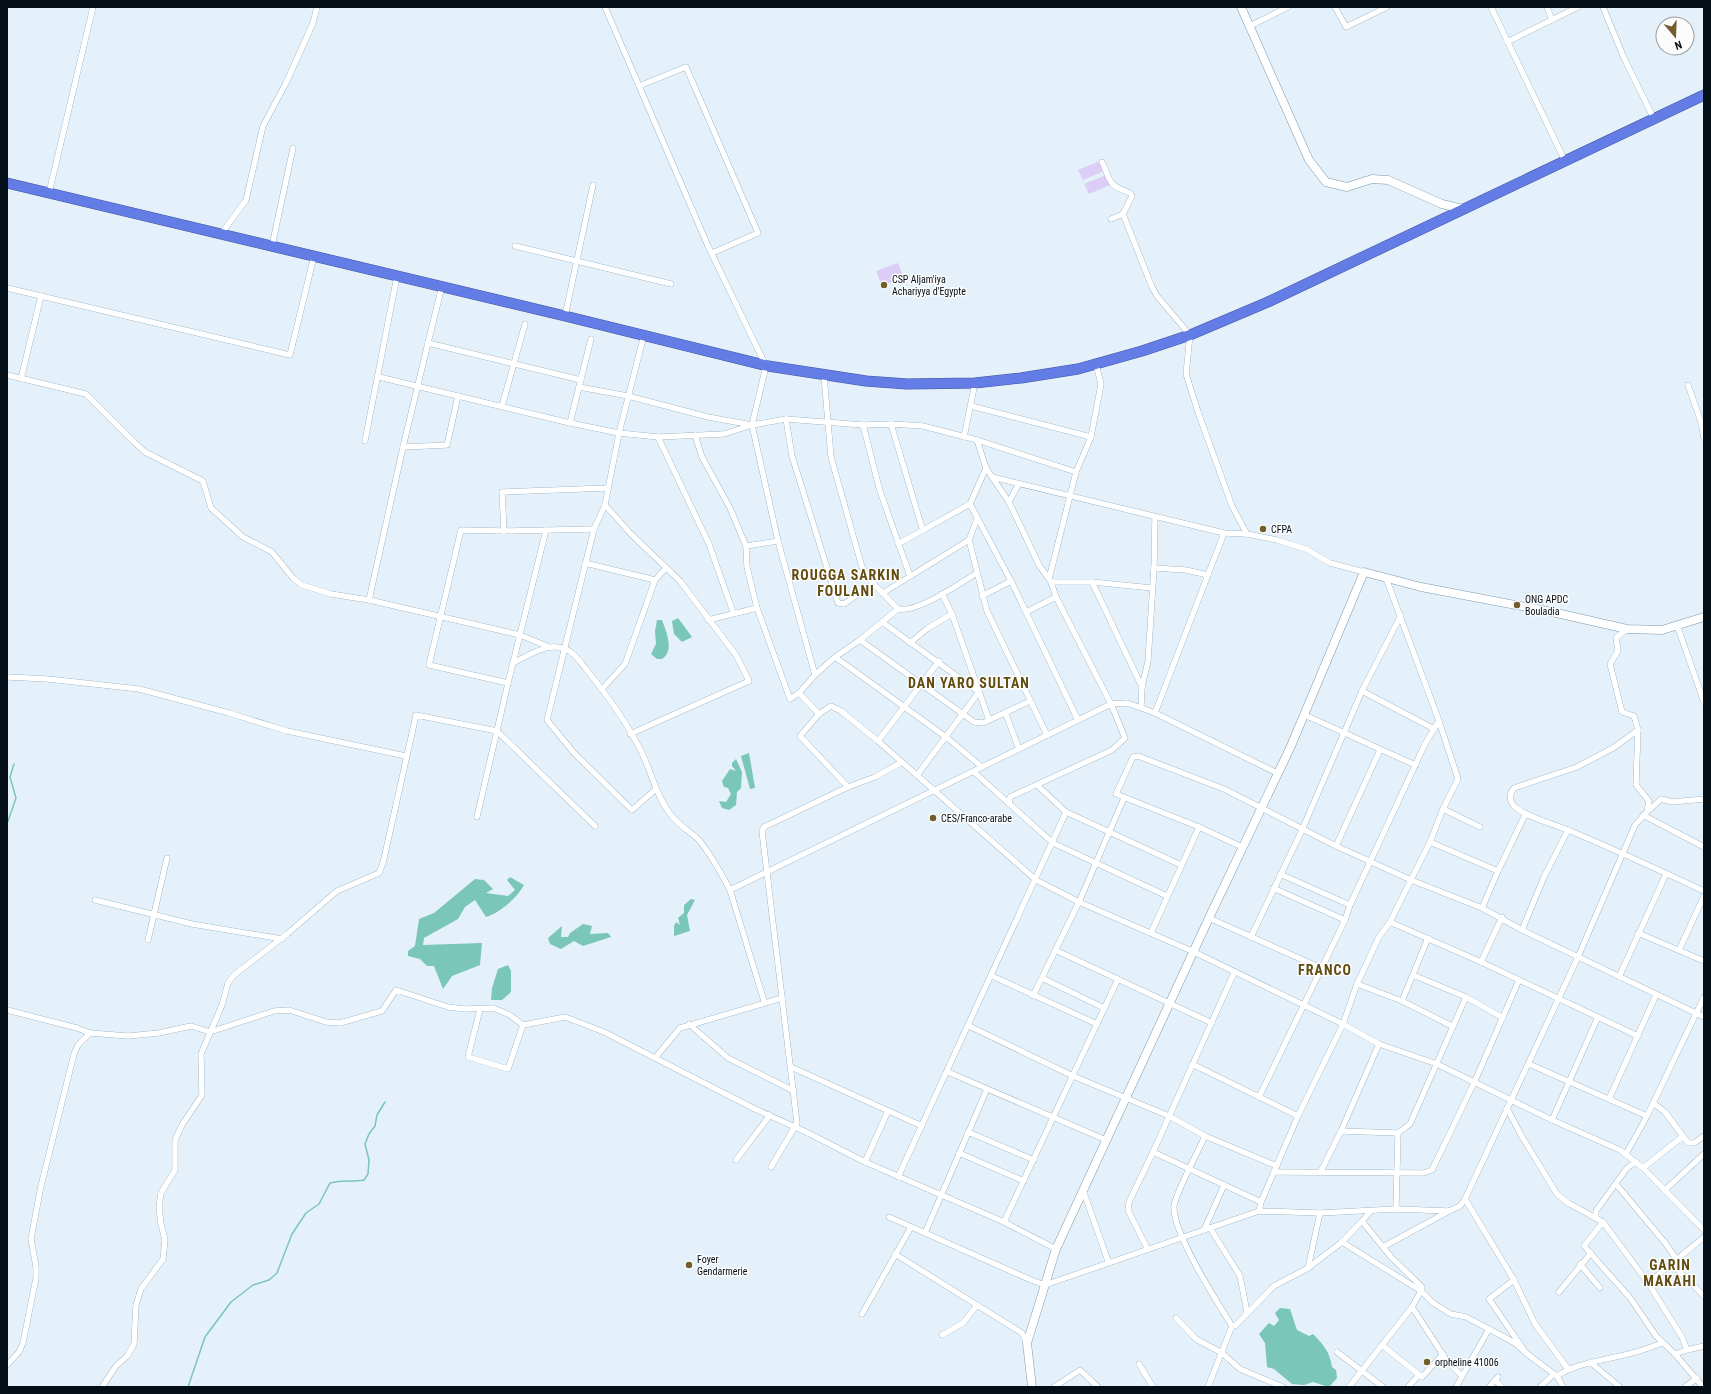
<svg xmlns="http://www.w3.org/2000/svg" width="1711" height="1394" font-family="'Roboto Condensed',sans-serif">
<style>
.green{fill:#dccdf7}
.water{fill:#7ac6b7}
.lines{fill:none;stroke-linecap:round;stroke-linejoin:round}
.stream{stroke:#7ac6b7;stroke-width:1.5}
.street-casing{stroke:#7c99ae;stroke-width:6}
.secondary-casing{stroke:#7c99ae;stroke-width:9}
.highway-casing{stroke:#42569d;stroke-width:11}
.street{stroke:#fff;stroke-width:5.5}
.secondary{stroke:#fff;stroke-width:8}
.highway{stroke:#647de6;stroke-width:10}
.poi-dot{fill:#725e2d;stroke:#fcfcfc;stroke-width:1.5}
.labels{text-anchor:middle;stroke-width:3;stroke-linejoin:round;paint-order:stroke}
.poi-label{font-size:10px;fill:#040e16;stroke:#fcfcfc;text-anchor:start}
.district-label{font-size:14px;font-weight:bold;letter-spacing:1px;fill:#614b0e;stroke:#fcfcfc}
</style>
<rect width="100%" height="100%" fill="#e4f1fa"/>
<!-- green -->
<g class="green">
<polygon points="1100,161 1104,171 1083,180 1078,170"/>
<polygon points="1106,175 1110,185 1089,194 1084,184"/>
<polygon points="898,263 904,277 882,286 876,271"/>
</g>
<!-- water -->
<g class="water">
<polygon points="678,618 692,637 682,642 674,634 672,621"/>
<path d="M 657,620 L 662,620 C 666,631 675,651 662,659 L 657,659 L 651,654 L 656,644 L 655,631 Z"/>
<polygon points="749,753 755,788 750,789 741,756"/>
<polygon points="736,759 742,772 741,788 737,792 736,805 729,810 722,808 719,801 726,802 731,794 728,788 724,787 722,781 730,769 736,771 732,766 732,763"/>
<path d="M 510,877 L 524,885 C 517,898 500,913 486,917 L 475,900 L 465,907 L 458,919 L 424,938 L 423,945 L 482,943 L 480,965 L 452,976 L 443,989 L 434,966 L 427,966 L 420,959 L 408,956 L 408,951 L 415,946 L 419,919 L 434,913 L 475,879 L 484,880 L 493,889 L 486,893 L 508,896 L 515,890 L 507,880 Z"/>
<polygon points="691,899 695,900 687,915 690,931 674,936 674,926 676,922 680,925 678,918 684,913 684,905"/>
<polygon points="583,924 592,926 590,934 608,933 611,937 583,946 574,941 561,949 550,944 548,938 562,926 561,937 568,937 570,933"/>
<polygon points="508,965 511,971 511,992 502,1000 491,1000 492,988 498,969"/>
<path d="M 1280,1308 L 1290,1309 L 1297,1330 L 1309,1336 L 1313,1334 C 1323,1344 1330,1352 1332,1367 L 1336,1370 L 1337,1378 L 1329,1387 L 1313,1382 L 1304,1385 L 1292,1384 L 1274,1369 L 1267,1367 L 1265,1343 L 1259,1334 L 1269,1323 L 1274,1326 L 1279,1320 L 1275,1313 Z"/>
</g>
<g class="lines">
<!-- stream -->
<g class="stream">
<polyline points="7,824 16,798 10,777 14,764"/>
<path d="M 188,1387 L 205,1337 L 231,1302 L 253,1285 L 269,1280 L 277,1273 L 292,1234 L 306,1213 L 319,1204 L 330,1183 C 342,1180 352,1182 364,1180 L 368,1174 L 369,1160 L 365,1144 L 369,1134 L 375,1126 L 377,1115 L 385,1102"/>
</g>
<!-- street casing -->
<g class="street-casing">
<g id="street">
<polyline points="605,7 708,246 766,366 752,425 778,541 815,675"/>
<polyline points="1335,7 1346,27 1387,7"/>
<polyline points="1491,7 1565,161"/>
<polyline points="1547,7 1552,20"/>
<polyline points="1603,7 1624,58 1654,119"/>
<polyline points="1250,26 1288,7"/>
<polyline points="1507,42 1578,7"/>
<polyline points="639,86 686,67 758,233 712,253"/>
<path d="M 1102,162 C 1112,184 1107,184 1130,193 L 1132,196 L 1123,214 L 1152,287 L 1157,296 L 1190,335 L 1186,374 L 1198,412 L 1232,506 L 1247,534"/>
<polyline points="49,193 93,7"/>
<polyline points="1111,219 1123,214"/>
<polyline points="221,234 246,200 263,126 286,83 313,23 317,7"/>
<polyline points="272,246 293,148"/>
<polyline points="515,246 671,284"/>
<polyline points="442,286 428,343 581,380"/>
<polyline points="7,288 290,355 314,256"/>
<polyline points="565,316 593,185"/>
<polyline points="7,375 86,394 135,443 145,452 203,481 211,508 243,537 272,552 293,578 302,585 331,594 369,600 520,635 547,646"/>
<path d="M 824,376 L 831,457 L 862,567 L 869,579 L 898,609 C 918,613 960,583 977,573"/>
<polyline points="379,377 570,423 619,433 658,437 724,434 752,425 786,419 863,425 891,424 923,426 977,440 1076,472"/>
<polyline points="21,379 41,296"/>
<polyline points="1688,385 1701,422 1704,438"/>
<polyline points="579,387 628,396 708,417 752,425"/>
<polyline points="502,406 525,324"/>
<polyline points="971,406 1091,437 1076,472 1049,579"/>
<polyline points="786,419 792,456 838,603 844,604 874,583"/>
<polyline points="570,423 591,339"/>
<polyline points="891,424 923,531"/>
<polyline points="863,425 880,491 910,576"/>
<polyline points="695,435 702,457 730,508 746,546 747,567 757,608 790,699 799,693 815,675 835,657 860,640 898,609"/>
<polyline points="658,437 709,544 733,612"/>
<polyline points="964,437 975,383"/>
<polyline points="1091,437 1101,384 1096,364"/>
<polyline points="977,440 986,468 1009,502 1039,565 1051,582 1056,597 1111,704 1125,738 1112,750 1010,797 1009,804"/>
<polyline points="365,441 397,276"/>
<polyline points="403,447 447,445 458,396"/>
<polyline points="992,477 1224,533 1247,534 1277,540 1306,549 1330,563 1364,572"/>
<polyline points="1009,502 1018,485"/>
<polyline points="970,504 1011,581 1078,720"/>
<polyline points="605,505 594,529 547,720 574,753 632,810 656,789"/>
<path d="M 594,529 L 504,531 L 461,530 L 429,665 L 508,683 L 513,663 C 531,654 553,638 572,653 C 577,657 582,664 586,669 C 607,695 628,724 643,755 C 652,775 657,797 671,815 C 679,825 689,831 698,839 C 711,854 721,873 730,890 L 764,1001"/>
<polyline points="504,531 502,492 608,488"/>
<polyline points="1224,533 1155,713 1277,773"/>
<polyline points="969,540 987,611 1047,735"/>
<polyline points="898,544 970,504 986,468"/>
<polyline points="746,546 778,541"/>
<polyline points="585,563 655,580"/>
<polyline points="1154,568 1186,570 1208,575"/>
<polyline points="1051,582 1092,582 1152,588"/>
<polyline points="1092,582 1142,687"/>
<polyline points="883,593 969,540 977,519"/>
<polyline points="942,594 952,614 989,720"/>
<polyline points="982,596 1011,581"/>
<polyline points="369,600 403,447 428,343"/>
<polyline points="1026,612 1056,597"/>
<polyline points="708,620 757,608"/>
<polyline points="882,622 979,692"/>
<polyline points="1677,625 1704,702"/>
<path d="M 1627,629 L 1616,638 L 1618,651 L 1610,664 L 1622,712 L 1634,716 L 1638,730 L 1613,748 L 1577,767 L 1514,788 C 1509,794 1509,801 1515,807 C 1529,818 1551,823 1568,830 C 1614,849 1659,870 1704,891"/>
<polyline points="860,640 974,722 983,723 1030,701"/>
<polyline points="910,643 928,628 952,614"/>
<polyline points="835,657 946,737 982,767"/>
<polyline points="513,663 546,530"/>
<polyline points="7,677 48,679 139,689 229,713 287,731 406,756"/>
<polyline points="602,689 625,664 655,580 666,568"/>
<polyline points="1362,691 1434,729"/>
<polyline points="799,693 819,714"/>
<polyline points="1141,707 1142,687 1148,661 1154,568 1155,517"/>
<polyline points="1005,712 1019,749"/>
<path d="M 1304,715 C 1342,731 1378,749 1416,765"/>
<polyline points="630,734 749,681 736,655 680,581 631,534 605,505 619,433 644,335"/>
<polyline points="878,741 939,661"/>
<polyline points="974,772 1053,843 1167,896"/>
<polyline points="918,774 979,692"/>
<polyline points="1037,785 1066,812 1181,865"/>
<polyline points="848,787 800,736 819,714 831,706 841,711 878,741 1036,880 1079,902 1194,952 1343,1024 1379,1044 1437,1064 1552,1120 1620,1150 1643,1168 1704,1230"/>
<polyline points="1443,809 1480,827"/>
<polyline points="1648,811 1661,799 1672,802 1704,799"/>
<polyline points="1643,815 1704,847"/>
<polyline points="477,817 508,683"/>
<polyline points="1430,842 1498,871"/>
<polyline points="1336,846 1380,750"/>
<polyline points="1242,847 1199,827 1116,794 1133,757 1138,756 1224,789 1336,846 1411,880 1482,908 1522,930 1704,1017"/>
<polyline points="1280,874 1350,905"/>
<polyline points="1273,888 1345,920"/>
<polyline points="730,890 1111,704 1127,703 1155,713"/>
<polyline points="95,900 192,924 282,939"/>
<polyline points="1482,908 1498,871 1526,813"/>
<polyline points="1209,918 1321,968"/>
<polyline points="1390,922 1481,962 1638,1036"/>
<polyline points="1522,930 1544,877 1568,830"/>
<polyline points="1151,933 1199,827"/>
<polyline points="1638,933 1704,961"/>
<polyline points="1251,937 1302,830 1362,691 1401,615"/>
<polyline points="148,940 167,858"/>
<polyline points="1055,950 1212,1023"/>
<polyline points="1679,950 1704,896"/>
<polyline points="1481,962 1502,917"/>
<polyline points="1413,975 1466,997 1503,1018"/>
<polyline points="992,976 1097,1024"/>
<polyline points="1619,977 1666,874"/>
<polyline points="1042,978 1104,1008"/>
<polyline points="1357,984 1402,1001 1452,1026"/>
<polyline points="1033,996 1079,902 1124,798"/>
<polyline points="1402,1001 1428,938"/>
<polyline points="480,1009 468,1057 508,1069 523,1025"/>
<polyline points="7,1010 77,1028 90,1033 128,1036 159,1033 191,1026 210,1032 274,1011 289,1010 326,1022 340,1023 382,1011 396,990 448,1007 465,1009 493,1008 510,1015 523,1025 565,1017 604,1032 755,1109 804,1131 865,1162 1004,1222 1056,1249"/>
<polyline points="689,1024 728,1058 794,1091"/>
<polyline points="969,1026 1073,1076 1169,1116 1205,1136 1277,1166"/>
<polyline points="655,1058 680,1028 782,998"/>
<polyline points="1192,1064 1298,1116"/>
<polyline points="1529,1064 1647,1116"/>
<polyline points="791,1067 922,1126"/>
<polyline points="948,1072 1106,1140"/>
<polyline points="1259,1097 1345,920 1350,905 1425,744 1439,721"/>
<polyline points="1609,1099 1656,995"/>
<polyline points="1653,1103 1665,1112 1688,1143 1694,1143 1704,1136"/>
<polyline points="1507,1108 1521,1135 1557,1194 1568,1203 1603,1222"/>
<polyline points="1552,1120 1598,1017"/>
<polyline points="1341,1131 1398,1133 1410,1124 1466,997"/>
<polyline points="968,1132 1034,1160"/>
<path d="M 1205,1136 C 1199,1150 1175,1194 1174,1206 C 1172,1232 1217,1302 1232,1326 L 1208,1387"/>
<polyline points="1153,1152 1261,1202"/>
<polyline points="959,1153 1024,1181"/>
<polyline points="1626,1154 1647,1116 1704,997"/>
<polyline points="736,1160 770,1115"/>
<polyline points="865,1162 888,1111"/>
<polyline points="771,1167 797,1123 762,831 764,827 848,787 875,777 902,762"/>
<polyline points="1643,1168 1682,1137"/>
<polyline points="1274,1172 1423,1173 1432,1170 1474,1083 1519,980"/>
<polyline points="1320,1173 1341,1131 1379,1044"/>
<polyline points="898,1177 1066,812"/>
<polyline points="1616,1184 1666,1244 1677,1260"/>
<polyline points="1083,1190 1108,1261"/>
<polyline points="1665,1190 1704,1154"/>
<polyline points="1465,1199 1514,1280 1535,1324 1568,1369"/>
<polyline points="1396,1209 1398,1133"/>
<polyline points="1259,1211 1261,1202 1298,1116 1343,1024 1357,984 1379,937 1390,922 1430,842 1443,809 1458,779 1439,721 1386,578"/>
<polyline points="1371,1211 1362,1221 1391,1257 1422,1287 1420,1291"/>
<polyline points="889,1217 1031,1280 1045,1285 1259,1211 1320,1213 1396,1209 1449,1211 1460,1206 1465,1199 1578,957 1635,825 1647,812 1649,801 1636,785 1638,730"/>
<polyline points="1596,1218 1596,1211 1601,1204 1627,1168 1636,1162"/>
<polyline points="1004,1222 1118,979"/>
<polyline points="1210,1228 1240,1276 1247,1312"/>
<polyline points="1204,1230 1224,1185"/>
<polyline points="925,1233 987,1089"/>
<polyline points="1342,1242 1421,1291 1433,1303 1451,1314 1466,1317 1489,1329 1515,1343 1526,1353"/>
<polyline points="1383,1247 1449,1211"/>
<polyline points="1147,1248 1128,1210 1129,1202 1153,1152 1234,973"/>
<polyline points="895,1254 1022,1333 1027,1343"/>
<polyline points="1580,1264 1600,1288"/>
<polyline points="1673,1265 1704,1296"/>
<polyline points="1308,1268 1320,1213"/>
<polyline points="1514,1280 1489,1299 1526,1353 1554,1374"/>
<polyline points="1648,1283 1704,1237"/>
<polyline points="1421,1291 1412,1307 1447,1361 1462,1376"/>
<polyline points="1559,1292 1591,1253"/>
<polyline points="862,1314 911,1227"/>
<polyline points="1176,1318 1196,1339 1222,1353 1240,1369 1283,1387"/>
<polyline points="1232,1326 1235,1326 1274,1286 1308,1268 1342,1242 1362,1221"/>
<polyline points="942,1335 963,1323 977,1305"/>
<polyline points="1383,1346 1422,1377 1443,1354"/>
<polyline points="1687,1350 1682,1337 1648,1283 1603,1222 1584,1246 1631,1299 1656,1336 1675,1354 1687,1350 1704,1346"/>
<polyline points="1337,1352 1383,1387"/>
<polyline points="1675,1354 1703,1387"/>
<polyline points="1590,1362 1620,1387"/>
<polyline points="1139,1364 1153,1387"/>
<polyline points="7,1365 19,1352 23,1343 36,1278 36,1267 31,1239 41,1186 74,1054 78,1045 90,1033"/>
<polyline points="1557,1376 1563,1387"/>
<polyline points="1495,1380 1502,1387"/>
<polyline points="102,1387 116,1366 127,1356 134,1344 136,1305 141,1289 163,1259 165,1240 161,1224 159,1207 161,1193 175,1170 175,1140 182,1125 202,1095 201,1054 222,1005 228,983 234,975 287,934 337,891 379,873 383,863 416,715 497,731 595,826"/>
<polyline points="1054,1387 1080,1370 1098,1387"/>
<polyline points="1349,1387 1412,1307"/>
<polyline points="1408,1387 1419,1375"/>
<polyline points="1456,1387 1489,1329"/>
<polyline points="1489,1387 1498,1377"/>
<path d="M 1540,1387 L 1554,1374 L 1557,1376 C 1574,1365 1594,1362 1615,1357 C 1631,1354 1647,1349 1662,1343"/>
<polyline points="1685,1387 1697,1378"/>
</g>
</g>
<!-- secondary casing -->
<g class="secondary-casing">
<g id="secondary">
<polyline points="1241,7 1309,160 1326,182 1347,187 1372,179 1388,180 1442,204 1463,209"/>
<polyline points="1032,1387 1027,1343 1056,1249 1209,918 1291,746 1364,572 1421,587 1552,612 1627,629 1662,630 1704,617"/>
</g>
</g>
<!-- highway casing -->
<g class="highway-casing">
<polyline id="highway" points="7,183 565,316 768,366 866,381 907,384 975,383 1021,378 1078,369 1142,351 1190,335 1268,302 1704,95"/>
</g>
<!-- street -->
<use href="#street" class="street"/>
<!-- secondary -->
<use href="#secondary" class="secondary"/>
<!-- highway -->
<use href="#highway" class="highway"/>
</g>
<!-- markers -->
<g class="poi-dot">
<circle cx="884" cy="285" r="4"/>
<circle cx="1263" cy="529" r="4"/>
<circle cx="1517" cy="605" r="4"/>
<circle cx="933" cy="818" r="4"/>
<circle cx="689" cy="1265" r="4"/>
<circle cx="1427" cy="1362" r="4"/>
</g>
<g class="labels">
<!-- poi labels -->
<g class="poi-label">
<text x="892" y="283">CSP Aljam'iya<tspan x="892" dy="12">Achariyya d'Egypte</tspan></text>
<text x="1271" y="533">CFPA</text>
<text x="1525" y="603">ONG APDC<tspan x="1525" dy="12">Bouladia</tspan></text>
<text x="941" y="822">CES/Franco-arabe</text>
<text x="697" y="1263">Foyer<tspan x="697" dy="12">Gendarmerie</tspan></text>
<text x="1435" y="1366">orpheline 41006</text>
</g>
<!-- district labels -->
<g class="district-label">
<text x="846" y="580">ROUGGA SARKIN<tspan x="846" dy="16">FOULANI</tspan></text>
<text x="969" y="688">DAN YARO SULTAN</text>
<text x="1325" y="975">FRANCO</text>
<text x="1670" y="1270">GARIN<tspan x="1670" dy="16">MAKAHI</tspan></text>
</g>
</g>
<!-- border -->
<rect width="1711" height="1394" fill="none" stroke="#040e16" stroke-width="16"/>
<!-- north arrow -->
<g transform="translate(1675 36) rotate(161)"><circle r="19" fill="#fcfcfc" stroke="#999da0"/>
<path d="M0-3L7 15L0 10L-7 15Z" fill="#725e2d"/>
<text y="-6" font-size="11" font-weight="bold" text-anchor="middle" fill="#040e16">N</text>
</g>
</svg>
